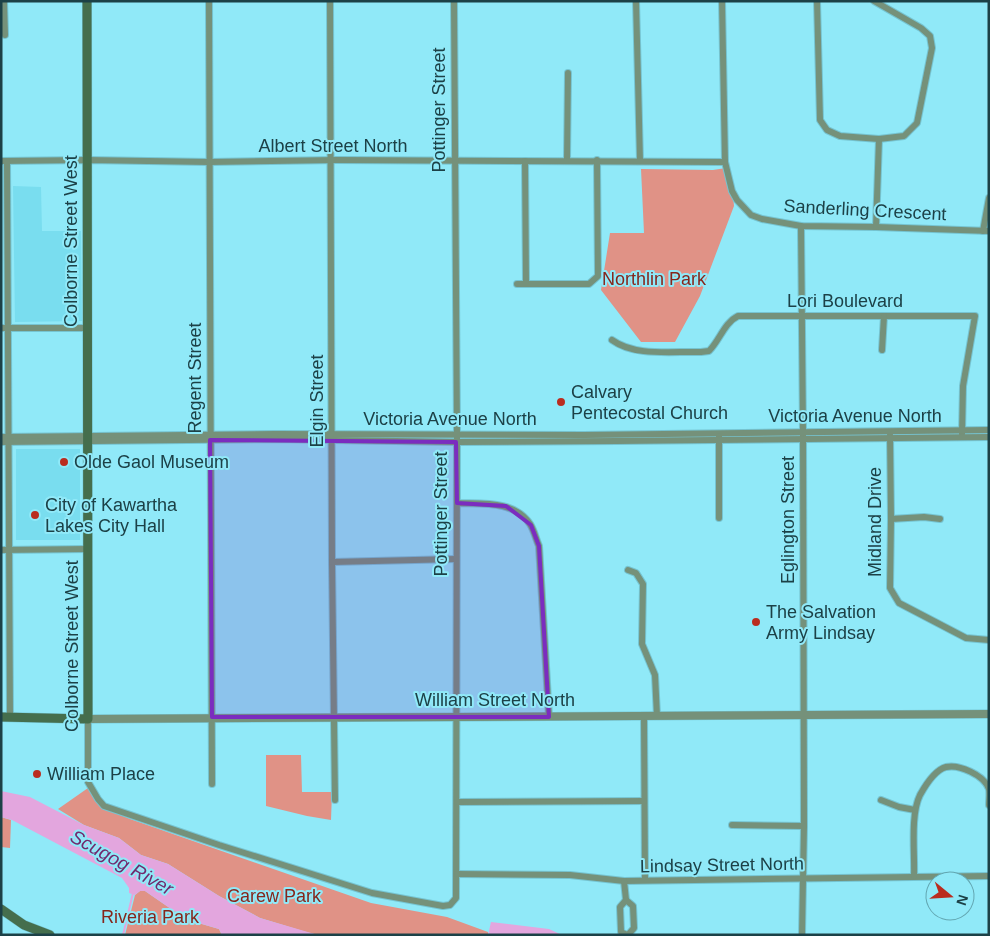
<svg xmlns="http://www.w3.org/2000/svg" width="990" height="936" font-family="Helvetica,sans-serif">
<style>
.built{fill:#79ddef}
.green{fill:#e09286}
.water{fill:#e3a6de}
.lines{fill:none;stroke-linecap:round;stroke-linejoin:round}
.stream{stroke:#e3a6de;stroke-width:2}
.minor-casing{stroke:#76c4d1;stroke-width:8}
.tertiary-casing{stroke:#76c4d1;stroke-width:9}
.secondary-casing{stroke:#76c4d1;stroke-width:10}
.minor{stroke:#75917a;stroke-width:6}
.tertiary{stroke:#75917a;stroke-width:8}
.secondary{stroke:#456e4d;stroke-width:9}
.marked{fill:#7b2cbf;fill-opacity:0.2;stroke:#7b2cbf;stroke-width:4;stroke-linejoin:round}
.poi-dot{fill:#ba2c1f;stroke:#90e9f8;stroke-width:2}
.labels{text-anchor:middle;stroke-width:4;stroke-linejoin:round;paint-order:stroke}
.street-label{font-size:18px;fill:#1c4147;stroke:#90e9f8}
.park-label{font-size:18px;fill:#86261c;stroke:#90e9f8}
.poi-label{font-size:18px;fill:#1c4147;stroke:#90e9f8;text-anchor:start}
.water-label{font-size:19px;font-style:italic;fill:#712a6d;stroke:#90e9f8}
</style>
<rect width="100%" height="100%" fill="#90e9f8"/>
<!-- built -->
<g class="built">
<polygon points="13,186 41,187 42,231 81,231 82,321 15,322"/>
<rect x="16" y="449" width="64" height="91"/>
</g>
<!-- green -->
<g class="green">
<polygon points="726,168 726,182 733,195 734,206 700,296 675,342 641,342 601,290 610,233 644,233 641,169 713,170"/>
<polygon points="266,755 301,755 302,792 332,792 331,820 307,816 266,806"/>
<polygon points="88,788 104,808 130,819 371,903 447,917 488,932 488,935 318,935 306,932 260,918 219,896 168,864 141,855 119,838 84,825 58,809"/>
<polygon points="1,817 11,820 10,848 1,847"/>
<polygon points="140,891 145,891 174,911 193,916 195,922 219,929 222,935 125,935 135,895"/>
</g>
<!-- water -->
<g class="water">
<polygon points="1,791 30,797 84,825 119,838 141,855 168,864 219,896 260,918 318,935 222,935 219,929 195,922 193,916 174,911 145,891 140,891 135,895 129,893 129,888 122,878 12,820 1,817"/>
<polygon points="491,922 549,929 562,935 488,935"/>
</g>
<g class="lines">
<!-- stream -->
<polyline class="stream" points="123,935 133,893"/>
<!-- minor casing -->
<g class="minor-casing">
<g id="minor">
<polyline points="4,1 5,35"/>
<polyline points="209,1 212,784"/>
<polyline points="330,1 332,562 335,800"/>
<polyline points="636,1 640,161"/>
<polyline points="722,1 725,162 732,191 737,200 751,215 762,219 801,226 876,227 989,231"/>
<polyline points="817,1 820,120 827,130 840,136 879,139 904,136 917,123 932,48 930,36 921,28 874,1"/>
<polyline points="567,160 568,73"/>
<polyline points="1,161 87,160 209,162 337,160 725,162"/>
<polyline points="7,161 10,717"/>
<polyline points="525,161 526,283"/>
<polyline points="801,226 803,432 804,826 802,935"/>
<polyline points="876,227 879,139"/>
<polyline points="983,231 989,198"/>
<polyline points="517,284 589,284 598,276 597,160"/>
<polyline points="1,328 88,328"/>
<path d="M 612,340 C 635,357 673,351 701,352 L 709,351 C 720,340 724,323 738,316 L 975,316 L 963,386 L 962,434"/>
<polyline points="882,350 884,316"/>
<polyline points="890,435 891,519 890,588 899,603 966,638 989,640"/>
<polyline points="1,437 275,434 584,435 989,430"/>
<polyline points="1,442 275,439 456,442 617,441 989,437"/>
<path d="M 457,503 C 482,504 514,500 530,524 C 534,530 536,539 539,546 L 549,717"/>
<polyline points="719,518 719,436"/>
<polyline points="891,519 924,517 940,519"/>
<polyline points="1,550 88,549"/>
<polyline points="332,562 456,559"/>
<polyline points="628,570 636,573 643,584 642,644 655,675 657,716"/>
<polyline points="644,716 645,880"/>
<polyline points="88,719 88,782 98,799 104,806 219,845 372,893 443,906 450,905 456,898 457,435 454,1"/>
<polyline points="881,800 899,807 915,810"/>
<polyline points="457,802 644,801"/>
<polyline points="732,825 804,826"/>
<polyline points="457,874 570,875 624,881 989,876"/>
<path d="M 914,876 C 915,854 910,815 920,795 C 925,786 935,770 946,767 C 959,764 984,775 989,789 C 990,793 989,800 989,805"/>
<polyline points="624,881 626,900"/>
<polyline points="627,935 621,932 620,907 626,900 633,906 634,928 628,935"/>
</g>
</g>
<!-- tertiary casing -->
<g class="tertiary-casing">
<polyline id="tertiary" points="88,719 989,714"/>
</g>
<!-- secondary casing -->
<g class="secondary-casing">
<g id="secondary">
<polyline points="1,717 88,719 87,1"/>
<polyline points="1,909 24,925 50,935"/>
</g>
</g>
<!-- minor -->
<use href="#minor" class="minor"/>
<!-- tertiary -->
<use href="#tertiary" class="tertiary"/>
<!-- secondary -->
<use href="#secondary" class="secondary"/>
</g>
<!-- marked area -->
<path class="marked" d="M 210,440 L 456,442 L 457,503 L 506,506 L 531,525 L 539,546 L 549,717 L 212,717 Z"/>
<!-- markers -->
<g class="poi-dot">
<circle cx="561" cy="402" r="5"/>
<circle cx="64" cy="462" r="5"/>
<circle cx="35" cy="515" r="5"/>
<circle cx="756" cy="622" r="5"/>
<circle cx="37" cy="774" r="5"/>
</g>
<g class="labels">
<!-- street labels -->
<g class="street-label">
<text transform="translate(439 110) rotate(-90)" y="6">Pottinger Street</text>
<text x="333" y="152">Albert Street North</text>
<text transform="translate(865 210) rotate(3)" y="6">Sanderling Crescent</text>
<text transform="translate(71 241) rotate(-90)" y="6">Colborne Street West</text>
<text x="845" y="307">Lori Boulevard</text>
<text transform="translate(195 378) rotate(-90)" y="6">Regent Street</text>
<text transform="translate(317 401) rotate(-90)" y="6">Elgin Street</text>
<text x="855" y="422">Victoria Avenue North</text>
<text x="450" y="425">Victoria Avenue North</text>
<text transform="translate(441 514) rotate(-90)" y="6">Pottinger Street</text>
<text transform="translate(788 520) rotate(-90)" y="6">Eglington Street</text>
<text transform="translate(875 522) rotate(-90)" y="6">Midland Drive</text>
<text transform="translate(72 646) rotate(-90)" y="6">Colborne Street West</text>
<text x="495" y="706">William Street North</text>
<text transform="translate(722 865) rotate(-1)" y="6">Lindsay Street North</text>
</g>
<!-- park labels -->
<g class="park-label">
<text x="654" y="285">Northlin Park</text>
<text x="274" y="902">Carew Park</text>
<text x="150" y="923">Riveria Park</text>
</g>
<!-- poi labels -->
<g class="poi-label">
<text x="571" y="398">Calvary<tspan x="571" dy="21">Pentecostal Church</tspan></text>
<text x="74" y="468">Olde Gaol Museum</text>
<text x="45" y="511">City of Kawartha<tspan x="45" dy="21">Lakes City Hall</tspan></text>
<text x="766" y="618">The Salvation<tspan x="766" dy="21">Army Lindsay</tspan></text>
<text x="47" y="780">William Place</text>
</g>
<!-- water labels -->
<g class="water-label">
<text transform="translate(122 862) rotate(29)" y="7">Scugog River</text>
</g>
</g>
<!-- border -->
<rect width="990" height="936" fill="none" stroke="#1c4147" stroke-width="5"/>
<!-- north arrow -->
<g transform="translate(950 896) rotate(108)"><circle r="24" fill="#90e9f8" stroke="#62a6b1"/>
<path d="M0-4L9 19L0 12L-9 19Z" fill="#ba2c1f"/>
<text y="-8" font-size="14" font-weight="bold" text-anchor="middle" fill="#1c4147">N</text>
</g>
</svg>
